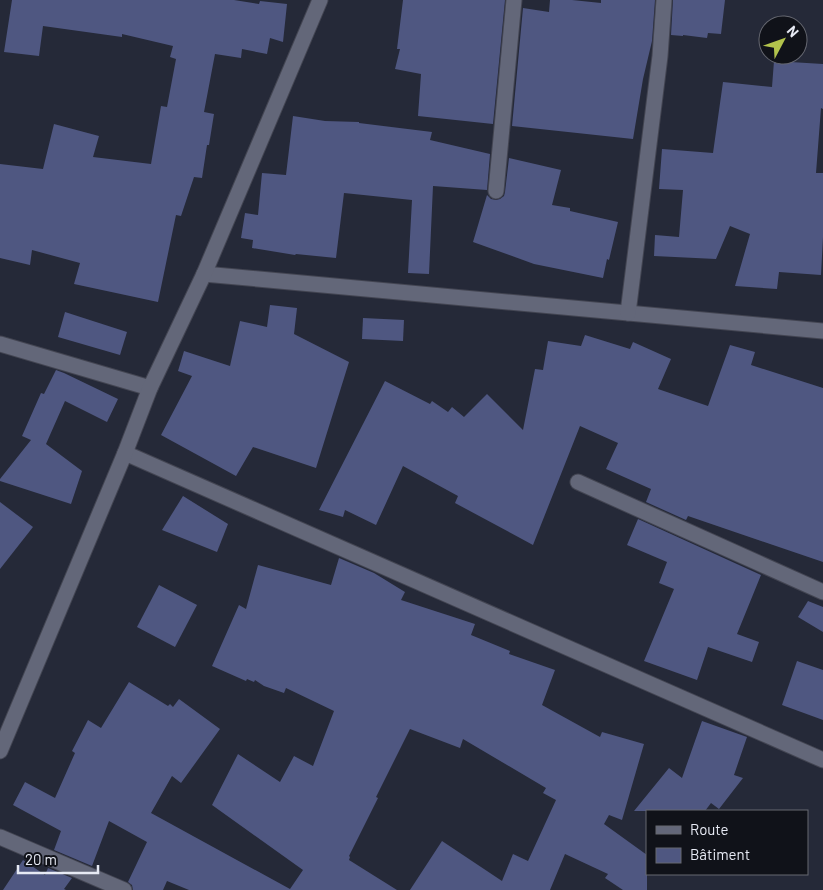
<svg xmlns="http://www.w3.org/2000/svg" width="823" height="890" font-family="Barlow,sans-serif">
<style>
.building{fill:#4f5781}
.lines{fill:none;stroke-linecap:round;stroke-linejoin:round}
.street-casing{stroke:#434552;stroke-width:17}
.street{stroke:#636779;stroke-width:15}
</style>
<rect width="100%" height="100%" fill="#252938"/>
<!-- building -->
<g class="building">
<polygon points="12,0 234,0 259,4 260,1 287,4 283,42 270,38 267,54 242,49 241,58 215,54 204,112 214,114 209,145 207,145 202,178 194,177 181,216 176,215 158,302 74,284 80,263 32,250 30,265 0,258 0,164 43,169 54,124 99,136 93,157 151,164 161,106 167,107 176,59 170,57 173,46 122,34 122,37 43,26 39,56 4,52"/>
<polygon points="403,0 505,0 493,124 418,116 421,74 395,69 400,49 397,49"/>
<polygon points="550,0 572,0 601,3 601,0 655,0 652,41 643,79 633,139 512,126 523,8 549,12"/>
<polygon points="673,0 725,0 721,34 708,33 707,38 683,35 683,36 671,35"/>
<polygon points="774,61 823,64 823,109 821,108 816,173 823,173 823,237 821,275 779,272 777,289 735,286 750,234 730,226 716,259 654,256 655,235 679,237 683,190 659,189 662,149 713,153 723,82 772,87"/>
<polygon points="293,116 325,121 359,122 359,123 432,132 430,140 490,154 487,190 433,186 429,274 408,273 412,200 344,193 336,258 296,254 295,255 252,248 253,240 241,238 245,213 258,215 262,173 286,175"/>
<polygon points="509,158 561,170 552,205 570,208 570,211 618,222 609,260 607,259 603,278 534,264 473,242 487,195 491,199 496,200 500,199 504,196 505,192"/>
<polygon points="270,305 297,308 294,334 349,362 316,468 253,447 236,476 161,435 192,376 178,371 184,351 230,366 240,321 267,327"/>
<polygon points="65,312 127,332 120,355 58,337"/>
<polygon points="363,318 404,320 403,341 362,339"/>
<polygon points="585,335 630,349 633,342 671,359 658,389 708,406 730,345 755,352 751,365 823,388 823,562 688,516 686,520 646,502 651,489 606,469 618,443 580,426 533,545 455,503 458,496 403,466 376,525 345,510 343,517 319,510 385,381 430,404 432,401 448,412 452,407 464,417 487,394 523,430 535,369 543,370 548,341 581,346"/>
<polygon points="56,370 64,373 118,399 107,422 65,401 46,444 82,471 71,504 0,481 0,479 31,440 22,436 41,393 44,394"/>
<polygon points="183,496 228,524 217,552 162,530"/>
<polygon points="0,502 33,527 0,569"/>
<polygon points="638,519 761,575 737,634 759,642 752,662 708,647 697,680 644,661 674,589 659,583 667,562 627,545"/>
<polygon points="339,558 374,573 405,592 401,600 475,624 471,635 510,651 509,654 555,670 542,705 600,737 602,732 644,744 622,820 609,815 604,824 647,855 647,890 623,890 605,878 608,874 565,854 550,890 410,890 442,841 502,881 513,854 528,861 556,800 543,793 546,788 463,739 460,748 410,729 376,797 378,798 349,856 350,857 349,860 397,890 189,890 167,881 163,890 133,890 132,885 128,882 147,842 109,821 92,866 54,850 61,831 13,805 25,782 55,798 75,753 72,751 88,720 101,728 129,682 168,706 170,704 173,707 179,699 220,729 181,783 172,776 151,813 290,889 303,870 212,805 238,754 280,782 294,756 313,766 334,711 286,688 284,693 264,686 255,680 254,682 247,679 246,681 212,666 239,605 246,609 258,565 331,585"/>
<polygon points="159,585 197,605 175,647 137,627"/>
<polygon points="808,601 823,607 823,632 798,617"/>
<polygon points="797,661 823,670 823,720 782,705"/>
<polygon points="702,721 747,737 734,775 743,778 719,809 711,803 705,811 634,811 669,768 682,778"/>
<polygon points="23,860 45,875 48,868 72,878 64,889 66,890 3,890"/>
</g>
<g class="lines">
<!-- street casing -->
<g class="street-casing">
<g id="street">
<polyline points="496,191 514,0"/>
<polyline points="204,274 823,331"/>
<polyline points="628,313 660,56 664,0"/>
<polyline points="0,344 150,388"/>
<polyline points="125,453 823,760"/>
<polyline points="578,482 823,592"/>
<polyline points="0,751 125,453 150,388 204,274 320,0"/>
<polyline points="0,837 124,890"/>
</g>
</g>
<!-- street -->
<use href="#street" class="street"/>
</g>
<!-- legend -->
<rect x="646" y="810" width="162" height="65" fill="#101219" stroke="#666871"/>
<rect x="656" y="826" width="25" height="8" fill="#636779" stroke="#666871"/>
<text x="690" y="835" font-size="15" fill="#e7eaf4">Route</text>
<rect x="656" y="848" width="25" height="15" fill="#4f5781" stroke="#666871"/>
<text x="690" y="860" font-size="15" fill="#e7eaf4">Bâtiment</text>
<!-- north arrow -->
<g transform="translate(783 40) rotate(49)"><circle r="24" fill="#101219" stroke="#666871"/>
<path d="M0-4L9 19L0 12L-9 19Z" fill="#b2c34c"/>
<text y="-8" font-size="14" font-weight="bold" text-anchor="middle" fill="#e7eaf4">N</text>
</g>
<!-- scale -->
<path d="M18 865v8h80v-8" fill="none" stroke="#e7eaf4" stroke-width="2.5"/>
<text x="25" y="865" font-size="15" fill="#e7eaf4" stroke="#101219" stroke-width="4" paint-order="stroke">20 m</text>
</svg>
